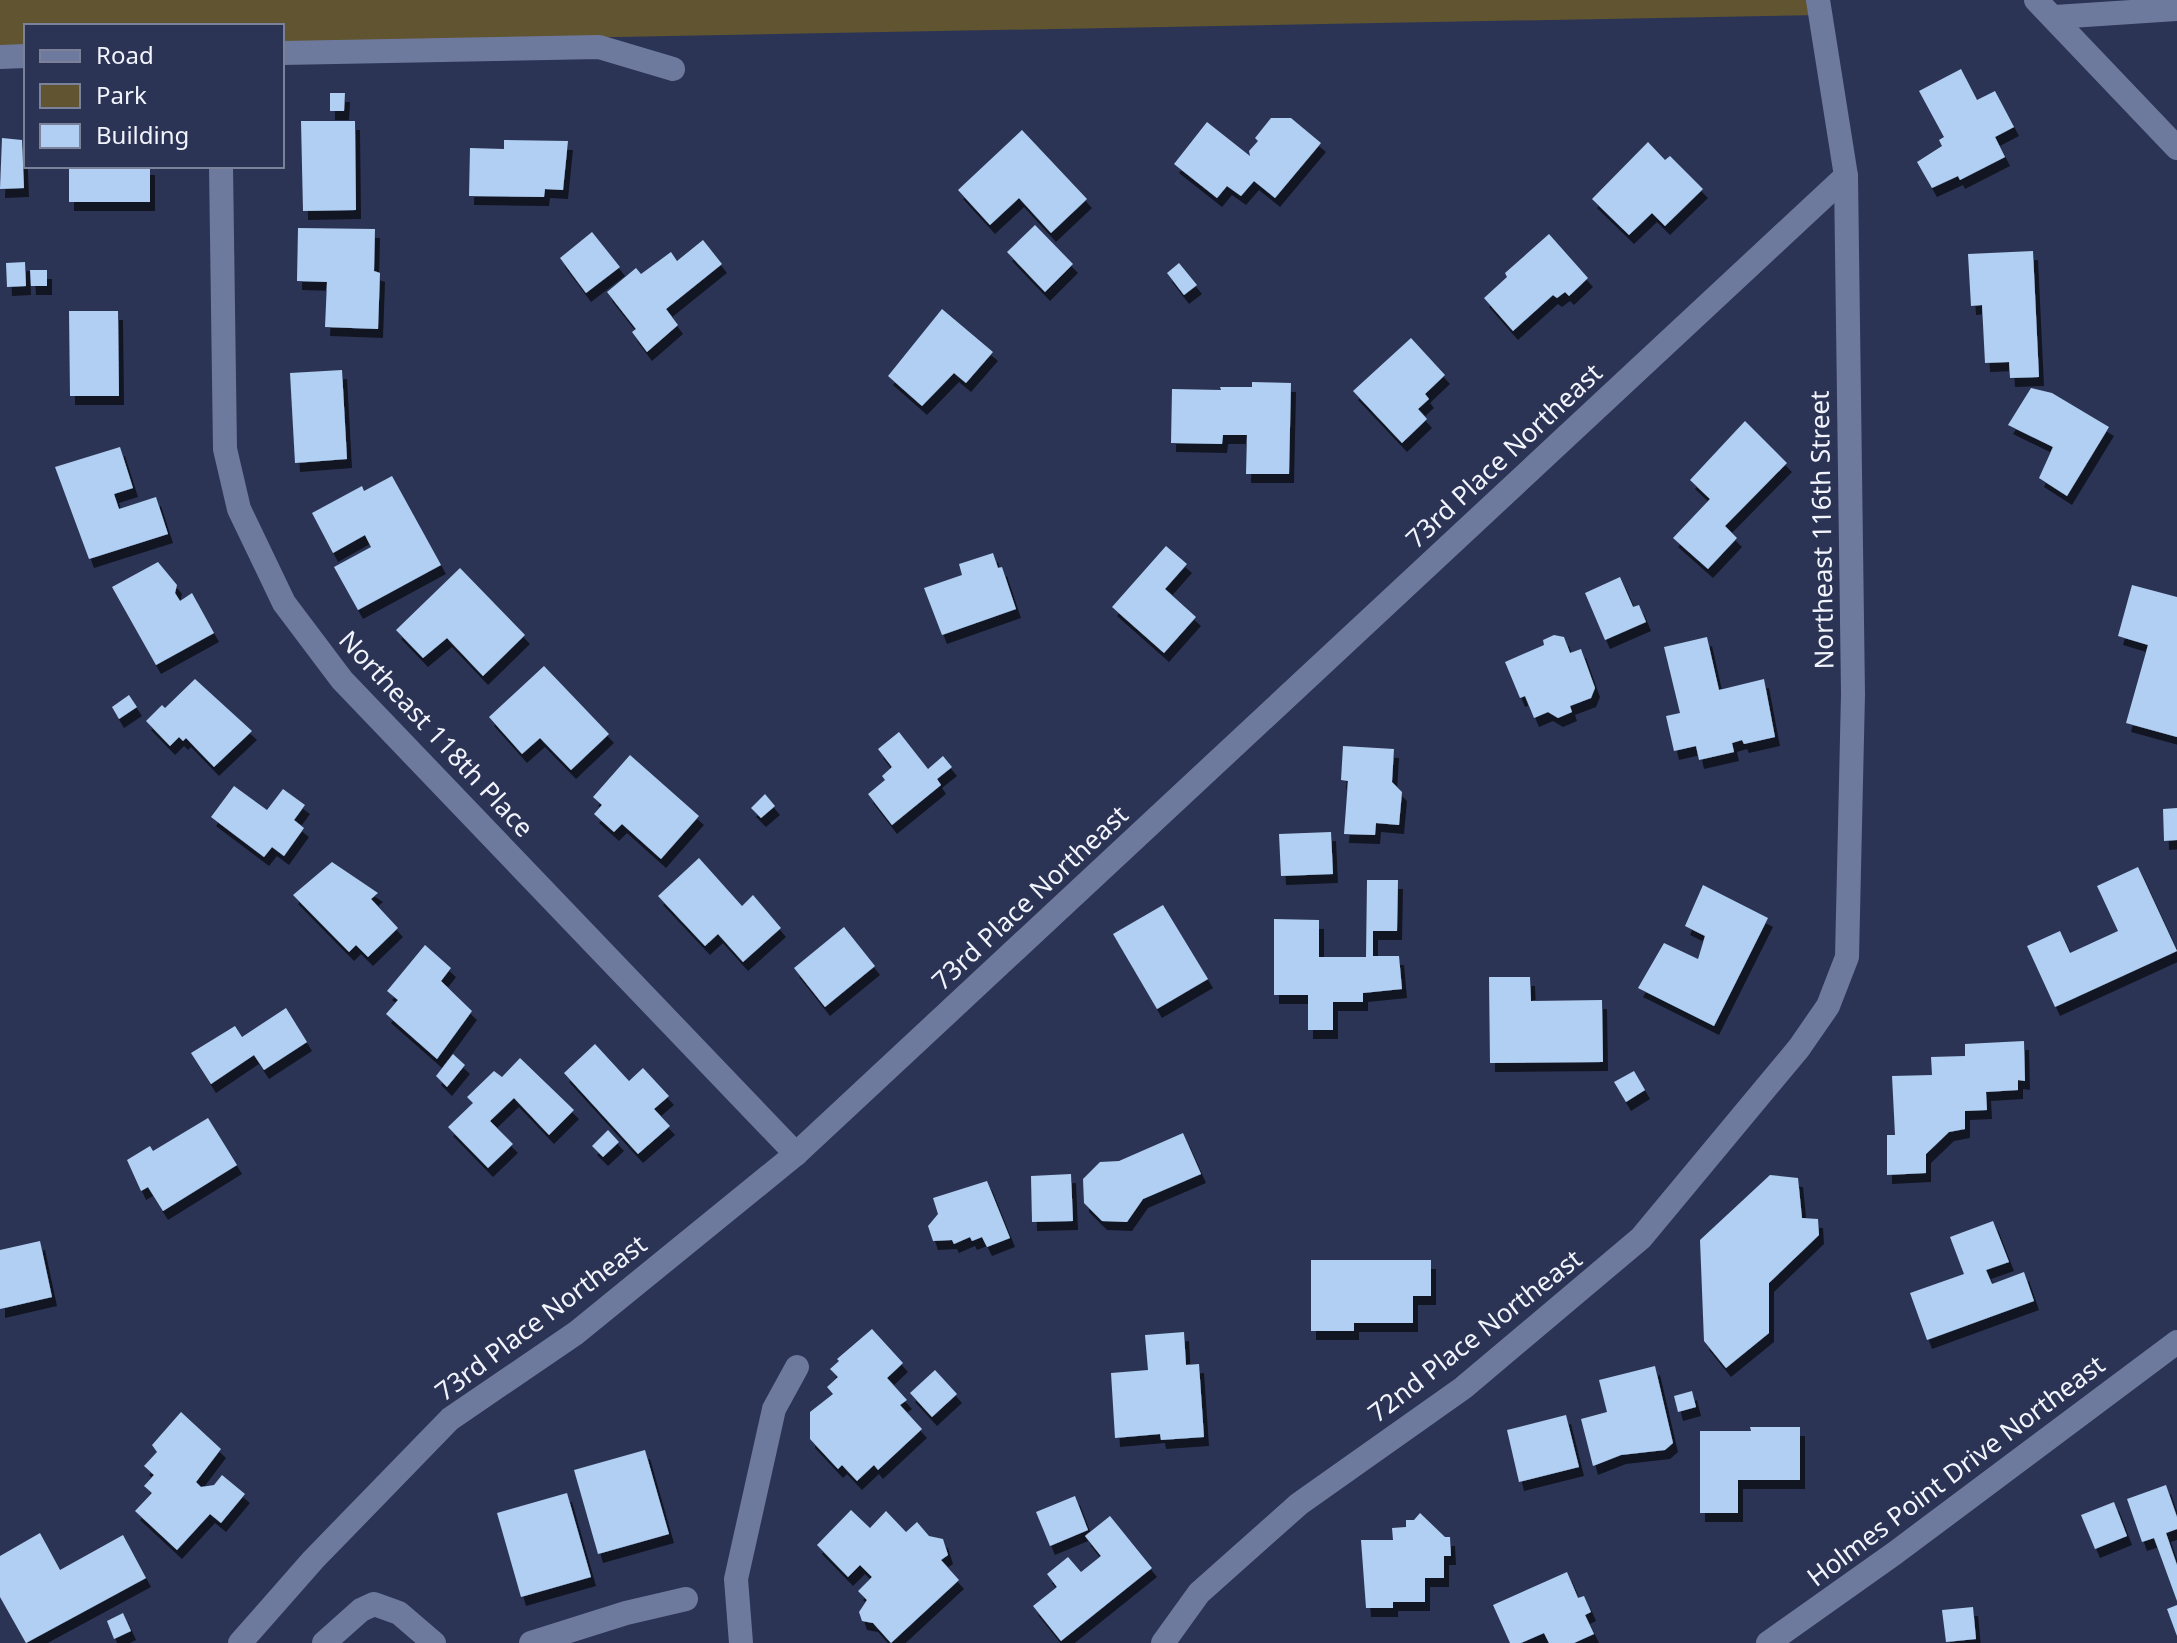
<svg xmlns="http://www.w3.org/2000/svg" width="2177" height="1643" font-family="'Noto Sans',sans-serif">
<style>
.green{fill:#605530}
.building{fill:#b0cff2;filter:url(#shadow)}
.lines{fill:none;stroke-linecap:round;stroke-linejoin:round}
.minor{stroke:#6e799e;stroke-width:24}
.labels{text-anchor:middle;stroke-width:8;stroke-linejoin:round;paint-order:stroke}
.street-label{font-size:26px;fill:#f2f4fd;stroke:#2c3455}
</style>
<defs>
<filter id="shadow"><feDropShadow dx="5" dy="9" stdDeviation="0" flood-color="#0009"/></filter>
</defs>
<rect width="100%" height="100%" fill="#2c3455"/>
<!-- green -->
<polygon class="green" points="0,0 1818,0 1821,15 282,43 282,26 26,26 26,47 0,48"/>
<!-- building -->
<g class="building">
<polygon points="1961,69 1977,100 1995,91 2014,127 1995,137 2005,157 1960,180 1958,176 1932,188 1917,162 1942,146 1939,140 1944,137 1919,91"/>
<polygon points="330,93 345,93 344,111 330,111"/>
<polygon points="1271,118 1291,118 1321,143 1275,198 1254,181 1241,196 1227,186 1217,198 1174,164 1207,122 1250,156 1249,151 1258,141 1255,138"/>
<polygon points="301,121 355,121 356,210 303,211"/>
<polygon points="1022,130 1087,199 1051,233 1019,198 990,225 958,190"/>
<polygon points="2,138 22,140 24,188 0,189"/>
<polygon points="504,140 568,141 563,190 545,189 544,197 469,196 470,148 504,149"/>
<polygon points="1648,142 1665,160 1670,156 1703,189 1665,226 1652,213 1629,235 1592,199"/>
<rect x="69" y="166" width="81" height="36"/>
<polygon points="1035,225 1073,264 1045,292 1007,252"/>
<polygon points="298,228 375,229 374,271 380,273 378,329 325,327 327,282 297,281"/>
<polygon points="592,232 620,267 586,293 560,258"/>
<polygon points="1549,234 1588,278 1569,296 1565,292 1557,298 1553,295 1513,331 1484,298 1507,277 1505,273"/>
<polygon points="703,240 722,264 666,309 678,325 647,352 632,332 636,329 607,292 636,268 641,274 671,252 677,261"/>
<polygon points="2033,251 2039,377 2010,378 2009,362 1985,363 1982,305 1971,306 1968,254"/>
<polygon points="25,262 26,286 7,287 6,263"/>
<polygon points="1179,263 1197,285 1184,295 1167,273"/>
<polygon points="30,270 47,270 47,286 31,286"/>
<polygon points="942,309 993,352 966,383 954,373 922,406 888,376"/>
<polygon points="69,311 118,311 119,396 70,396"/>
<polygon points="1411,338 1445,375 1425,394 1429,399 1418,409 1427,419 1402,443 1353,391"/>
<polygon points="342,370 347,459 295,463 290,373"/>
<polygon points="1252,382 1291,383 1289,474 1246,474 1247,435 1223,435 1222,444 1171,443 1172,389 1221,390 1220,387 1252,387"/>
<polygon points="2031,388 2052,393 2109,427 2067,496 2039,478 2053,447 2008,425"/>
<polygon points="1745,421 1787,463 1725,526 1737,538 1708,569 1673,538 1710,499 1690,480"/>
<polygon points="120,447 133,488 114,494 119,509 156,497 168,534 89,559 55,467"/>
<polygon points="392,476 441,565 358,610 334,567 371,547 365,535 333,553 312,513 362,486 364,491"/>
<polygon points="1166,546 1187,564 1165,589 1196,617 1164,653 1112,607"/>
<polygon points="993,553 998,568 1002,567 1016,609 942,635 924,588 962,575 959,564"/>
<polygon points="158,562 177,585 175,593 180,601 192,593 214,633 156,665 112,587"/>
<polygon points="460,568 525,635 483,676 447,638 423,658 396,630"/>
<polygon points="1620,577 1633,607 1639,605 1646,622 1605,640 1585,593"/>
<polygon points="2132,585 2177,597 2177,737 2126,723 2148,645 2118,636"/>
<polygon points="1554,635 1564,637 1570,653 1581,649 1595,688 1591,698 1570,706 1572,712 1558,718 1548,712 1534,718 1525,696 1520,698 1505,662 1544,645 1543,640"/>
<polygon points="1707,637 1719,690 1764,679 1775,737 1744,744 1742,740 1732,743 1734,752 1699,760 1696,746 1674,751 1666,716 1680,713 1664,647"/>
<polygon points="544,666 609,734 571,770 540,738 522,754 489,717"/>
<polygon points="195,679 252,731 214,767 186,738 183,741 179,737 170,746 146,721 162,705 165,708"/>
<polygon points="129,695 137,707 119,719 112,707"/>
<polygon points="899,732 928,769 943,756 952,767 937,779 941,785 892,825 868,794 885,780 882,776 892,767 878,749"/>
<polygon points="1343,746 1394,749 1392,782 1402,792 1399,825 1376,823 1375,835 1344,834 1348,781 1341,780"/>
<polygon points="630,755 699,816 661,859 622,824 614,832 594,814 602,805 593,797"/>
<polygon points="234,786 267,810 283,789 305,805 294,820 304,828 284,856 272,847 264,857 211,817"/>
<polygon points="765,794 775,806 761,818 751,808"/>
<polygon points="2177,808 2177,840 2164,841 2163,809"/>
<polygon points="1331,832 1333,874 1281,876 1279,834"/>
<polygon points="699,858 742,906 753,895 781,928 743,962 718,934 705,946 658,896"/>
<polygon points="332,862 378,893 371,899 398,928 368,957 356,945 349,952 293,895"/>
<polygon points="2138,867 2177,951 2055,1007 2027,946 2060,931 2070,953 2118,931 2097,886"/>
<polygon points="1367,880 1398,880 1397,931 1373,931 1373,956 1399,956 1402,989 1363,993 1363,1002 1333,1002 1333,1030 1308,1030 1308,995 1274,995 1274,919 1319,920 1319,957 1366,957"/>
<polygon points="1703,885 1768,918 1714,1026 1638,988 1664,943 1698,959 1705,936 1685,926"/>
<polygon points="1163,905 1208,979 1157,1009 1113,934"/>
<polygon points="844,927 875,966 825,1007 794,968"/>
<polygon points="425,945 451,968 441,981 472,1011 437,1059 386,1014 398,1000 387,991"/>
<polygon points="1489,977 1530,977 1531,1001 1602,1000 1603,1062 1490,1063"/>
<polygon points="286,1008 307,1042 264,1070 254,1055 211,1084 191,1053 235,1026 242,1037"/>
<polygon points="2024,1041 2025,1081 2018,1080 2018,1090 1986,1092 1987,1110 1965,1111 1965,1129 1949,1132 1926,1154 1926,1173 1887,1175 1887,1135 1895,1135 1892,1076 1932,1075 1931,1057 1965,1056 1965,1044"/>
<polygon points="595,1044 629,1081 643,1068 669,1096 654,1109 670,1126 638,1154 564,1073"/>
<polygon points="453,1054 465,1065 447,1087 436,1076"/>
<polygon points="520,1058 574,1110 549,1135 514,1098 490,1121 513,1144 488,1168 448,1127 473,1103 467,1097 494,1071 502,1077"/>
<polygon points="1634,1071 1645,1090 1626,1102 1614,1082"/>
<polygon points="208,1118 237,1165 163,1211 148,1187 141,1191 127,1160 150,1146 153,1151"/>
<polygon points="608,1130 619,1142 603,1157 592,1146"/>
<polygon points="1183,1133 1201,1174 1143,1199 1127,1222 1102,1221 1084,1203 1083,1179 1100,1162 1119,1161"/>
<polygon points="1071,1174 1073,1221 1032,1222 1031,1176"/>
<polygon points="1770,1175 1798,1178 1802,1218 1818,1219 1819,1235 1769,1283 1769,1333 1726,1368 1704,1341 1700,1240"/>
<polygon points="987,1181 1010,1238 987,1247 982,1237 972,1241 970,1237 954,1244 952,1240 933,1241 928,1226 938,1214 933,1198"/>
<polygon points="1993,1221 2009,1262 1986,1270 1992,1284 2024,1272 2034,1301 1927,1340 1910,1293 1964,1274 1950,1237"/>
<polygon points="40,1241 52,1297 0,1309 0,1250"/>
<polygon points="1311,1260 1431,1260 1431,1296 1413,1296 1413,1323 1354,1323 1354,1331 1311,1331"/>
<polygon points="872,1329 903,1363 887,1378 907,1400 900,1405 922,1429 878,1470 874,1465 857,1481 842,1465 838,1469 810,1439 810,1412 833,1394 827,1387 838,1377 830,1369 839,1361 837,1359"/>
<polygon points="1184,1332 1186,1365 1199,1364 1204,1437 1161,1440 1160,1434 1115,1438 1111,1373 1148,1370 1145,1335"/>
<polygon points="1655,1366 1673,1443 1665,1450 1621,1455 1593,1466 1581,1419 1607,1412 1599,1380"/>
<polygon points="935,1370 957,1394 932,1417 910,1393"/>
<polygon points="1692,1391 1696,1407 1678,1412 1674,1396"/>
<polygon points="181,1412 221,1449 196,1482 201,1487 214,1485 222,1475 245,1494 221,1523 210,1514 177,1550 135,1511 152,1493 144,1486 154,1475 144,1466 157,1452 152,1445"/>
<polygon points="1566,1415 1579,1467 1519,1482 1507,1430"/>
<polygon points="1750,1427 1800,1427 1800,1480 1738,1480 1738,1513 1700,1513 1700,1431 1751,1431"/>
<polygon points="645,1450 669,1534 598,1554 574,1470"/>
<polygon points="2166,1485 2177,1517 2177,1529 2166,1533 2177,1565 2177,1601 2154,1538 2142,1542 2127,1499"/>
<polygon points="567,1493 591,1577 521,1597 497,1513"/>
<polygon points="1075,1496 1088,1530 1050,1546 1036,1512"/>
<polygon points="2114,1502 2127,1536 2095,1549 2081,1515"/>
<polygon points="851,1510 870,1528 886,1511 906,1532 917,1522 929,1536 943,1539 948,1555 941,1560 959,1580 891,1643 873,1623 862,1621 859,1612 867,1600 858,1591 872,1577 860,1565 848,1577 817,1545"/>
<polygon points="1420,1513 1445,1537 1450,1537 1451,1556 1444,1556 1444,1578 1425,1578 1425,1602 1393,1602 1393,1608 1366,1608 1361,1540 1393,1540 1392,1528 1406,1527 1406,1520 1414,1520"/>
<polygon points="1110,1516 1152,1568 1061,1641 1033,1606 1057,1587 1047,1574 1068,1557 1081,1572 1101,1556 1085,1536"/>
<polygon points="40,1533 60,1570 123,1535 146,1578 26,1643 0,1597 0,1556"/>
<polygon points="1567,1572 1578,1598 1584,1596 1591,1612 1585,1615 1594,1634 1574,1643 1549,1643 1544,1633 1521,1643 1510,1643 1493,1605"/>
<polygon points="2177,1605 2177,1636 2167,1609"/>
<polygon points="1973,1607 1976,1639 1946,1642 1942,1610"/>
<polygon points="123,1613 131,1631 114,1639 107,1621"/>
</g>
<g class="lines">
<!-- minor -->
<g class="minor">
<polyline points="2036,0 2177,148"/>
<polyline points="2055,17 2177,9"/>
<polyline points="282,53 599,47 673,69"/>
<polyline points="0,57 26,56"/>
<polyline points="221,166 225,449 239,509 284,603 342,680 796,1154"/>
<polyline points="240,1643 313,1560 450,1419 576,1333 796,1154 1846,176"/>
<polyline points="324,1643 361,1610 374,1604 399,1613 434,1643"/>
<polyline points="531,1643 626,1613 686,1599"/>
<polyline points="741,1643 736,1579 774,1409 797,1367"/>
<polyline points="1163,1643 1199,1593 1299,1504 1463,1388 1641,1238 1799,1048 1828,1006 1847,957 1853,694 1846,176 1818,0"/>
<polyline points="1768,1643 1895,1553 2177,1342"/>
</g>
</g>
<g class="labels">
<!-- street labels -->
<g class="street-label">
<text transform="translate(1504 456) rotate(-43)" y="9">73rd Place Northeast</text>
<text transform="translate(1822 530) rotate(-91)" y="9">Northeast 116th Street</text>
<text transform="translate(436 734) rotate(47)" y="9">Northeast 118th Place</text>
<text transform="translate(1030 898) rotate(-43)" y="9">73rd Place Northeast</text>
<text transform="translate(541 1318) rotate(-37)" y="9">73rd Place Northeast</text>
<text transform="translate(1475 1336) rotate(-38)" y="9">72nd Place Northeast</text>
<text transform="translate(1956 1471) rotate(-37)" y="9">Holmes Point Drive Northeast</text>
</g>
</g>
<!-- legend -->
<rect x="24" y="24" width="260" height="144" fill="#2c3455" stroke="#7b8198" stroke-width="2"/>
<rect x="40" y="50" width="40" height="12" fill="#6e799e" stroke="#7b8198" stroke-width="2"/>
<text x="96" y="64" font-size="24" fill="#f2f4fd">Road</text>
<rect x="40" y="84" width="40" height="24" fill="#605530" stroke="#7b8198" stroke-width="2"/>
<text x="96" y="104" font-size="24" fill="#f2f4fd">Park</text>
<rect x="40" y="124" width="40" height="24" fill="#b0cff2" stroke="#7b8198" stroke-width="2"/>
<text x="96" y="144" font-size="24" fill="#f2f4fd">Building</text>
</svg>
